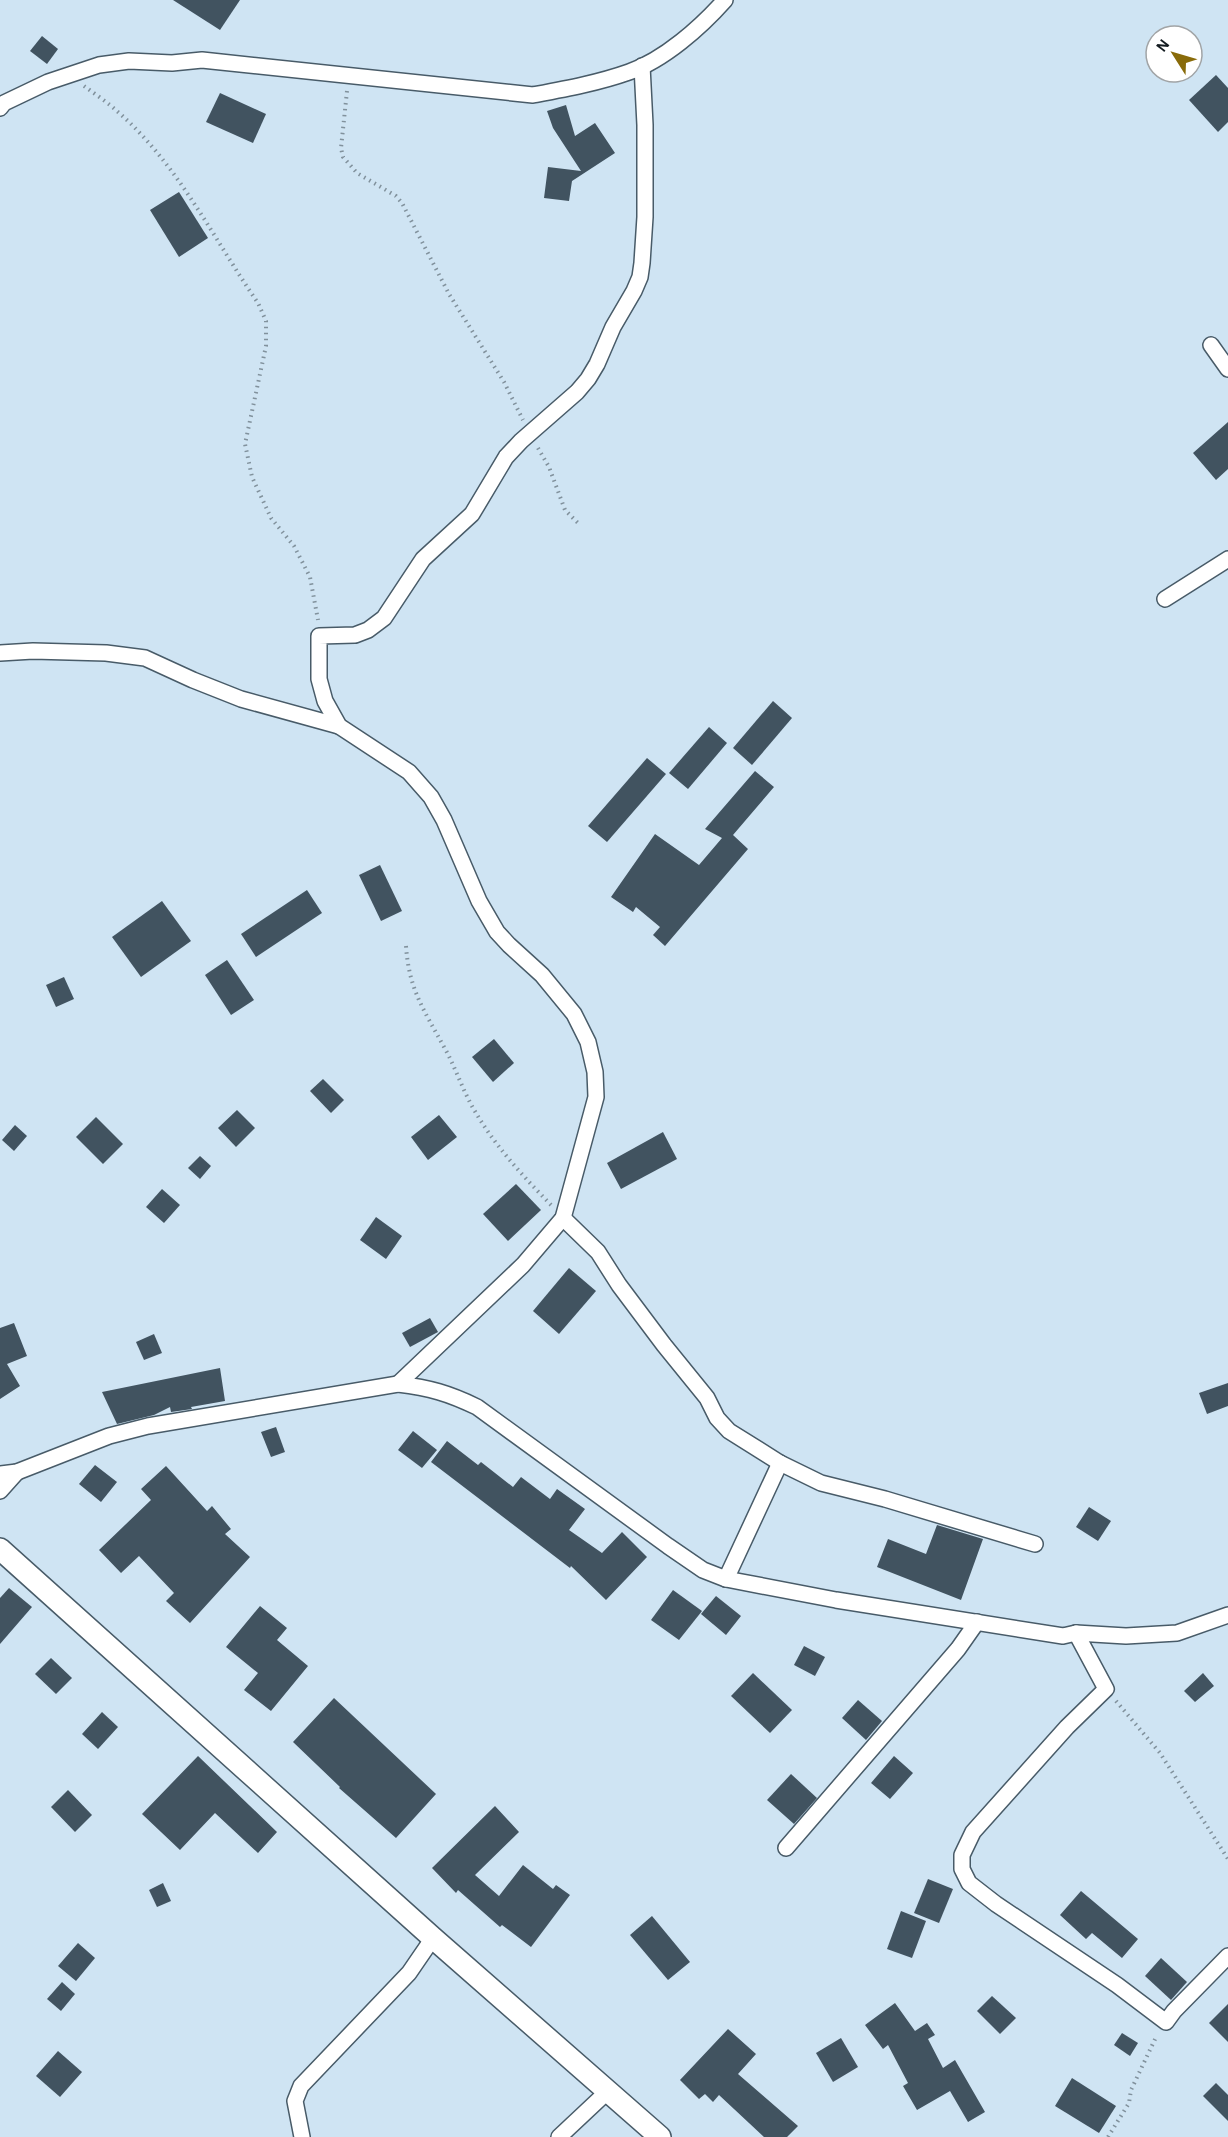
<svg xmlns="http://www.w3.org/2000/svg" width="1228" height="2137" font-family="'Alegreya Sans',sans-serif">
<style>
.building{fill:#415360}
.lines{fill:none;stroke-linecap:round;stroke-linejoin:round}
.street-casing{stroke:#485b68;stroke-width:18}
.secondary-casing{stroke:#485b68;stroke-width:24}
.path{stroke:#81919c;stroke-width:4;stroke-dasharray:1.5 4.5;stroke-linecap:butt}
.street{stroke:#fff;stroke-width:15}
.secondary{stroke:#fff;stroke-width:21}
</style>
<rect width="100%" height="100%" fill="#cfe4f3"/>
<!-- building -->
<g class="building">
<polygon points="173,0 240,0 220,30"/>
<polygon points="42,36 58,49 47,64 30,51"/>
<polygon points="1216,75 1228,88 1228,122 1218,132 1189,100"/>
<polygon points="220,93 266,114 253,143 206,122"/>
<polygon points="566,105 575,136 595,123 615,153 572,181 569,201 544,198 548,167 581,171 553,128 547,111"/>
<polygon points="179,192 208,238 179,257 150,210"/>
<polygon points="1228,422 1228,469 1216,480 1193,453"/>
<polygon points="773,701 792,718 752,765 733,748"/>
<polygon points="709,727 727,743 688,789 669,773"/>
<polygon points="647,758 666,774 607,842 588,826"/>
<polygon points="755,771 774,787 733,835 748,849 665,946 653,935 660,927 636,907 633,912 611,897 655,834 699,865 722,838 705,829"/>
<polygon points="380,865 402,911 381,921 359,875"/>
<polygon points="307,890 322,913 256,957 241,934"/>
<polygon points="162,901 191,941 141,977 112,937"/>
<polygon points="227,960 254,1000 231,1015 205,975"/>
<polygon points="64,977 74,999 56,1007 46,985"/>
<polygon points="494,1039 514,1063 493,1082 472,1057"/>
<polygon points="323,1079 344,1100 331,1113 310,1091"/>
<polygon points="237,1110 255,1128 236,1147 218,1128"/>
<polygon points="439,1115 457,1137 428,1160 411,1137"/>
<polygon points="96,1117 123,1144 103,1164 76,1137"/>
<polygon points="15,1125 27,1136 14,1151 2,1140"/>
<polygon points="663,1132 677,1159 621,1189 607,1163"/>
<polygon points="200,1156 211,1166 200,1179 188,1168"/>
<polygon points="516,1184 541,1210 508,1241 483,1214"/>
<polygon points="162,1189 180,1205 164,1223 146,1207"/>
<polygon points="376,1217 402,1236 386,1259 360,1240"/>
<polygon points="569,1268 596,1291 559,1334 533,1311"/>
<polygon points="430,1318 438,1332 410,1347 402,1333"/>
<polygon points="14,1323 27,1356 7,1364 20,1386 0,1399 0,1328"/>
<polygon points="154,1334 162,1353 144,1360 136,1342"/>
<polygon points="220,1368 225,1401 191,1407 192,1409 171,1412 170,1407 154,1415 117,1424 102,1392"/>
<polygon points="1228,1383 1228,1406 1207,1414 1199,1393"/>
<polygon points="276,1427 285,1452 271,1457 261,1432"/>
<polygon points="413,1431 437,1450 422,1468 398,1450"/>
<polygon points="447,1441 478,1465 481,1462 513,1487 521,1477 550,1499 557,1489 585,1509 569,1530 602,1553 622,1532 647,1557 606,1600 571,1566 570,1568 431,1462"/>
<polygon points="95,1465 117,1482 101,1502 79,1484"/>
<polygon points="166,1466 207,1511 212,1506 231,1529 225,1534 250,1557 190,1623 166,1601 174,1593 139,1556 121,1573 99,1550 151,1500 141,1489"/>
<polygon points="1089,1507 1111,1521 1098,1541 1076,1527"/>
<polygon points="937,1525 983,1539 961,1600 877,1567 888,1539 926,1554"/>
<polygon points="9,1588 32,1607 0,1644 0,1598"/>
<polygon points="673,1590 702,1611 679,1640 651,1620"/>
<polygon points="716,1596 741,1616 726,1635 701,1614"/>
<polygon points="260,1606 287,1628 277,1640 308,1666 271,1711 244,1690 258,1673 226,1647"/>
<polygon points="804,1646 825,1657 815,1676 794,1665"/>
<polygon points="51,1658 72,1678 56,1694 35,1674"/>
<polygon points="753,1673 792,1710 770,1733 731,1696"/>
<polygon points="1203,1673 1214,1686 1195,1702 1184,1691"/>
<polygon points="334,1698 436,1794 396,1838 339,1788 340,1787 293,1742"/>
<polygon points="858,1700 882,1721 866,1740 842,1718"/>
<polygon points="102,1712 118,1727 98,1749 82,1734"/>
<polygon points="198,1756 277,1832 258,1853 215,1813 180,1850 142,1814"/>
<polygon points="894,1756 913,1773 890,1799 871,1783"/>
<polygon points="791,1774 817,1798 794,1824 767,1800"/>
<polygon points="68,1790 92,1815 75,1832 51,1807"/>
<polygon points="495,1806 519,1832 475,1875 499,1896 523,1865 553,1889 556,1885 570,1895 531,1947 502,1925 500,1927 458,1890 456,1893 432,1868"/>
<polygon points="928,1879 953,1889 939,1923 914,1913"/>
<polygon points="163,1883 171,1901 157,1907 149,1890"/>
<polygon points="1081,1891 1138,1939 1122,1958 1092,1933 1086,1939 1060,1915"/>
<polygon points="901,1911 926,1921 912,1958 887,1949"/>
<polygon points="652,1916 690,1962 668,1980 630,1935"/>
<polygon points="78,1943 95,1958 76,1981 58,1966"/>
<polygon points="1161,1958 1187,1982 1171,2000 1145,1976"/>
<polygon points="62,1982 75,1994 61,2011 47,1999"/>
<polygon points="992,1996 1016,2018 1000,2034 977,2011"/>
<polygon points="895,2003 915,2031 927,2023 935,2035 928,2039 943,2068 955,2060 985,2112 968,2122 950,2091 917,2110 903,2086 908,2083 888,2045 883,2049 865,2025"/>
<polygon points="1228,2004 1228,2042 1209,2023"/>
<polygon points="728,2029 756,2054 738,2074 798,2126 787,2137 764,2137 719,2095 713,2102 705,2094 699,2099 680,2080"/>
<polygon points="1122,2033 1138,2043 1130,2056 1114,2045"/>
<polygon points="841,2038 858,2067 833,2082 816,2053"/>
<polygon points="58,2051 82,2072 60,2097 36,2076"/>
<polygon points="1072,2078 1116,2106 1099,2133 1055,2106"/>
<polygon points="1216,2083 1228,2095 1228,2121 1203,2096"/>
</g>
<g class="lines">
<!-- street casing -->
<g class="street-casing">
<g id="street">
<path d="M 0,108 L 4,103 L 48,82 L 99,65 L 129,61 L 172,63 L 202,60 L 533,95 C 565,89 598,83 629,72 C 664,60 701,27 725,0"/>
<polyline points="1211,345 1228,369"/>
<polyline points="1165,599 1228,559"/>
<polyline points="0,653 33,651 106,653 145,658 193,680 241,699 339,726"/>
<polyline points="563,1218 598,1252 619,1285 664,1345 707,1398 717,1418 729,1431 780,1463 821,1483 885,1499 1035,1544"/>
<polyline points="398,1384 523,1265 563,1218 596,1097 595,1072 588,1042 574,1014 542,975 509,945 497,932 479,901 444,820 431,797 409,772 339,726 325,701 319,679 319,636 355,635 368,630 384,618 423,559 472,514 506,457 521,441 577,392 588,379 597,364 613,327 634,291 640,277 642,263 645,217 645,125 642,66"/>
<path d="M 0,1474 L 17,1472 L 109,1436 L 148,1426 L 398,1384 C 430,1388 448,1393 477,1407 L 668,1546 L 703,1570 L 726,1579 L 836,1600 L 1063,1636 L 1076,1633 L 1126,1636 L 1177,1633 L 1228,1615"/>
<polyline points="0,1491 17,1472"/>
<polyline points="726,1579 780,1463"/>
<polyline points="1076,1633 1106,1689 1067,1727 973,1832 962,1855 962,1869 969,1883 996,1904 1117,1985 1166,2022 1174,2011 1228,1956"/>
<polyline points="786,1848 958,1649 977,1622"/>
<polyline points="302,2137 295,2101 301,2086 409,1973 433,1938"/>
<polyline points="559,2137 608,2091"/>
</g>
</g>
<!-- secondary casing -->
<g class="secondary-casing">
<polyline id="secondary" points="0,1549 433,1938 660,2137"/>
</g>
<!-- path -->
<g class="path">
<path d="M 84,86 C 95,94 107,102 117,111 C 178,164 213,238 258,303 L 266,321 L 266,346 L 245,444 L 252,477 L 271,518 L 294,546 L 310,577 L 318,620"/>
<polyline points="347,91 341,148 343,157 357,173 396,196 402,203 449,294 504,382 523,420"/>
<polyline points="538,448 549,467 565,510 580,525"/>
<path d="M 406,946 C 409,990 424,1010 444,1047 C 456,1068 463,1092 476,1113 C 496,1147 523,1176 551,1205"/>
<polyline points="1116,1701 1160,1753 1228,1859"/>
<polyline points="1108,2137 1129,2103 1131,2090 1157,2035"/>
</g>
<!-- street -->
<use href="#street" class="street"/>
<!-- secondary -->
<use href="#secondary" class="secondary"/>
</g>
<!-- north arrow -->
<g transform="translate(1174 54) rotate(307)"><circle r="28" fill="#ffffff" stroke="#a1a4a6" stroke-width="1.5"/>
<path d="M0-4.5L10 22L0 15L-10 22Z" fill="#896b0a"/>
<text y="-9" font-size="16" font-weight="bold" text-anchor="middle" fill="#141c21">N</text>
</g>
</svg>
